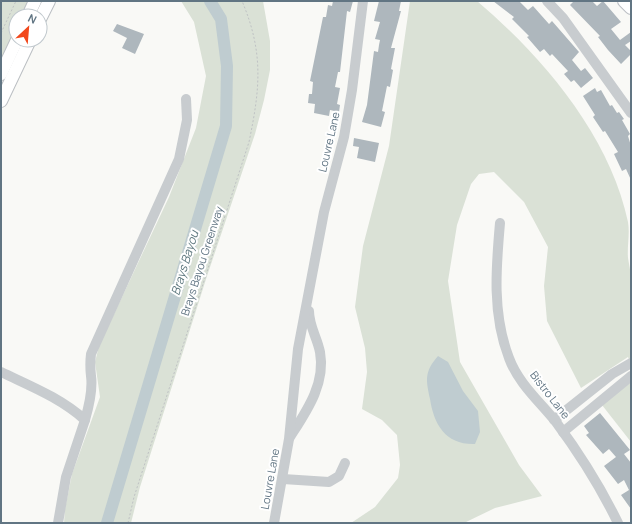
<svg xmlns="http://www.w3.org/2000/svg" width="632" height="524" font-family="Manrope,sans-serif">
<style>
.green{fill:#dae1d6}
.water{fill:#bfccd0}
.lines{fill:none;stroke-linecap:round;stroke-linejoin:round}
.river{stroke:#bfccd0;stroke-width:12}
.building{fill:#aeb7bd}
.major-casing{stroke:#bbbfc3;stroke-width:14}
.path{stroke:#bfc2c4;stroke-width:1;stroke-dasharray:2 2;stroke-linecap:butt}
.minor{stroke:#c8cccf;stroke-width:10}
.major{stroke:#fff;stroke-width:12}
.labels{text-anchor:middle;stroke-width:4;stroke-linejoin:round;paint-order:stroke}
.street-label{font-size:11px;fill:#617583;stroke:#fff}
.water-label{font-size:12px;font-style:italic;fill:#5c767d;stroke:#fff}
</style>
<rect width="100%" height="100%" fill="#f9f9f6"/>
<!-- green -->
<g class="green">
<polygon points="1,1 30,1 23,16 16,16 16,31 1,63"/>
<polygon points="181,1 263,1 270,41 270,70 264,100 255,134 207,276 140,487 131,523 64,523 65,509 72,474 100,397 95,362 99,346 169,197 196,128 206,76 194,22"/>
<path d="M 410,1 L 477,1 C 543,57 610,136 628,222 C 630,234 627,247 628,258 C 629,265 631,272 631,279 C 632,307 631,336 631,364 L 628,357 L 581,388 L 547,321 L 544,286 L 548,247 L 524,202 L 494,172 L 479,174 L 471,184 L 457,225 L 448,281 L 460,362 L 519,465 L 542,496 L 495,508 L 464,523 L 351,523 L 375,507 L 398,478 L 400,465 L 397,435 L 382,420 L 362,409 L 367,372 L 365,348 L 355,307 L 363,246 L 389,146 Z"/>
<polygon points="631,382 631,442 602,405"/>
</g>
<!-- water -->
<path class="water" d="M 438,356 L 448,362 L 463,391 L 478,411 L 480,432 L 475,444 C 446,445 434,425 430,399 C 426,380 424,372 438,356 Z"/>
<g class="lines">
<!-- river -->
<polyline class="river" points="107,523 226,126 227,66 221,19 210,1"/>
</g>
<!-- building -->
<g class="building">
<polygon points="333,1 353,1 350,12 347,11 340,72 338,72 335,87 340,88 337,104 340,105 339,112 330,110 329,116 314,113 315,104 308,103 309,94 312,94 313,82 310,81 323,17 326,17 328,5 332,6"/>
<polygon points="379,1 401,1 399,11 401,11 391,48 395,48 391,69 393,70 390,87 387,86 382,111 385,112 381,127 362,122 367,105 374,51 378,52 379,45 380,40 375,39 380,22 374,21"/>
<polygon points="493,1 519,1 528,10 533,6 549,24 552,21 579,52 572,60 581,71 585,68 593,78 581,88 574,80 571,82 564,74 568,71 552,54 550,56 544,49 540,52 527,37 529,36 512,19 514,17"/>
<polygon points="574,1 592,1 597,6 603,1 621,22 611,29 620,40 631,32 631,41 625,45 631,51 631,54 621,64 608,50 598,37 600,36 570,5"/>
<polygon points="117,24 144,34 135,54 122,48 127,38 113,31"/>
<polygon points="595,88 597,92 601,90 610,106 612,105 617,113 619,112 624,119 622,120 630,134 628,136 631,146 631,180 626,169 622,171 614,154 618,152 605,131 603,132 593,117 595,115 583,96"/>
<polygon points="354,138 379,143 375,162 357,158 359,147 353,146"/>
<polygon points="600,413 630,450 624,454 631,463 631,509 621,495 629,490 624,480 618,484 604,466 616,457 609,449 603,454 586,435 589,433 584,426"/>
</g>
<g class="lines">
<!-- major casing -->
<g class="major-casing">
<g id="major">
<polyline points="624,1 631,8"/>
<polyline points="28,16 35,1"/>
<polyline points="40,19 49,1"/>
<polyline points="1,74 17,40"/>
<polyline points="1,101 30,40"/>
</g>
</g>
<!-- path -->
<g class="path">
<polyline points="1,33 16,1"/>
<path d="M 128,523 L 134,497 L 249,142 C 260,89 264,53 242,1"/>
</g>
<!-- minor -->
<g class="minor">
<polyline points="547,1 563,18 631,113"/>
<path d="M 500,223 C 496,268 492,314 509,358 C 518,383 540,402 556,422 C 579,453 601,488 618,523"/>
<path d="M 1,372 C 30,386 61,398 85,420 L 66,477 L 58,523"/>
<path d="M 85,420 C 89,406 93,390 91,376 C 90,367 90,362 91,354 L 179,159 L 187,120 L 186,99"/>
<polyline points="554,420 612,374 631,363"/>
<polyline points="563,432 631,376"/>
<path d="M 290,437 C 306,412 326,384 320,352 C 317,337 309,326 309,311"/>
<polyline points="283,479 329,482 339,476 345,463"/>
<polyline points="274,523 289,439 298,349 324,212 344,137 352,90 363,1"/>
</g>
<!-- major -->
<use href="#major" class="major"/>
</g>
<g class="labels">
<!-- street labels -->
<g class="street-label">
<text transform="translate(329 142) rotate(-77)" y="4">Louvre Lane</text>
<text transform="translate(202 261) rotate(-72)" y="4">Brays Bayou Greenway</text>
<text transform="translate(550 395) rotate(52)" y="4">Bistro Lane</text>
<text transform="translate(270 479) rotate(-80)" y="4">Louvre Lane</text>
</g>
<!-- water labels -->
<g class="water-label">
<text transform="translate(185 263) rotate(-73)" y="4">Brays Bayou</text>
</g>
</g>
<!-- border -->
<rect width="632" height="524" fill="none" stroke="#617583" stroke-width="4"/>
<!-- north arrow -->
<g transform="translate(28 28) rotate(26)"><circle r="19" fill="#ffffff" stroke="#c0c8cd"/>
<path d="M0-3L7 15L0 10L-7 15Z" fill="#f2481c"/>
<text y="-6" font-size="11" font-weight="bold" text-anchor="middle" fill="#617583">N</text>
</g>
</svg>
